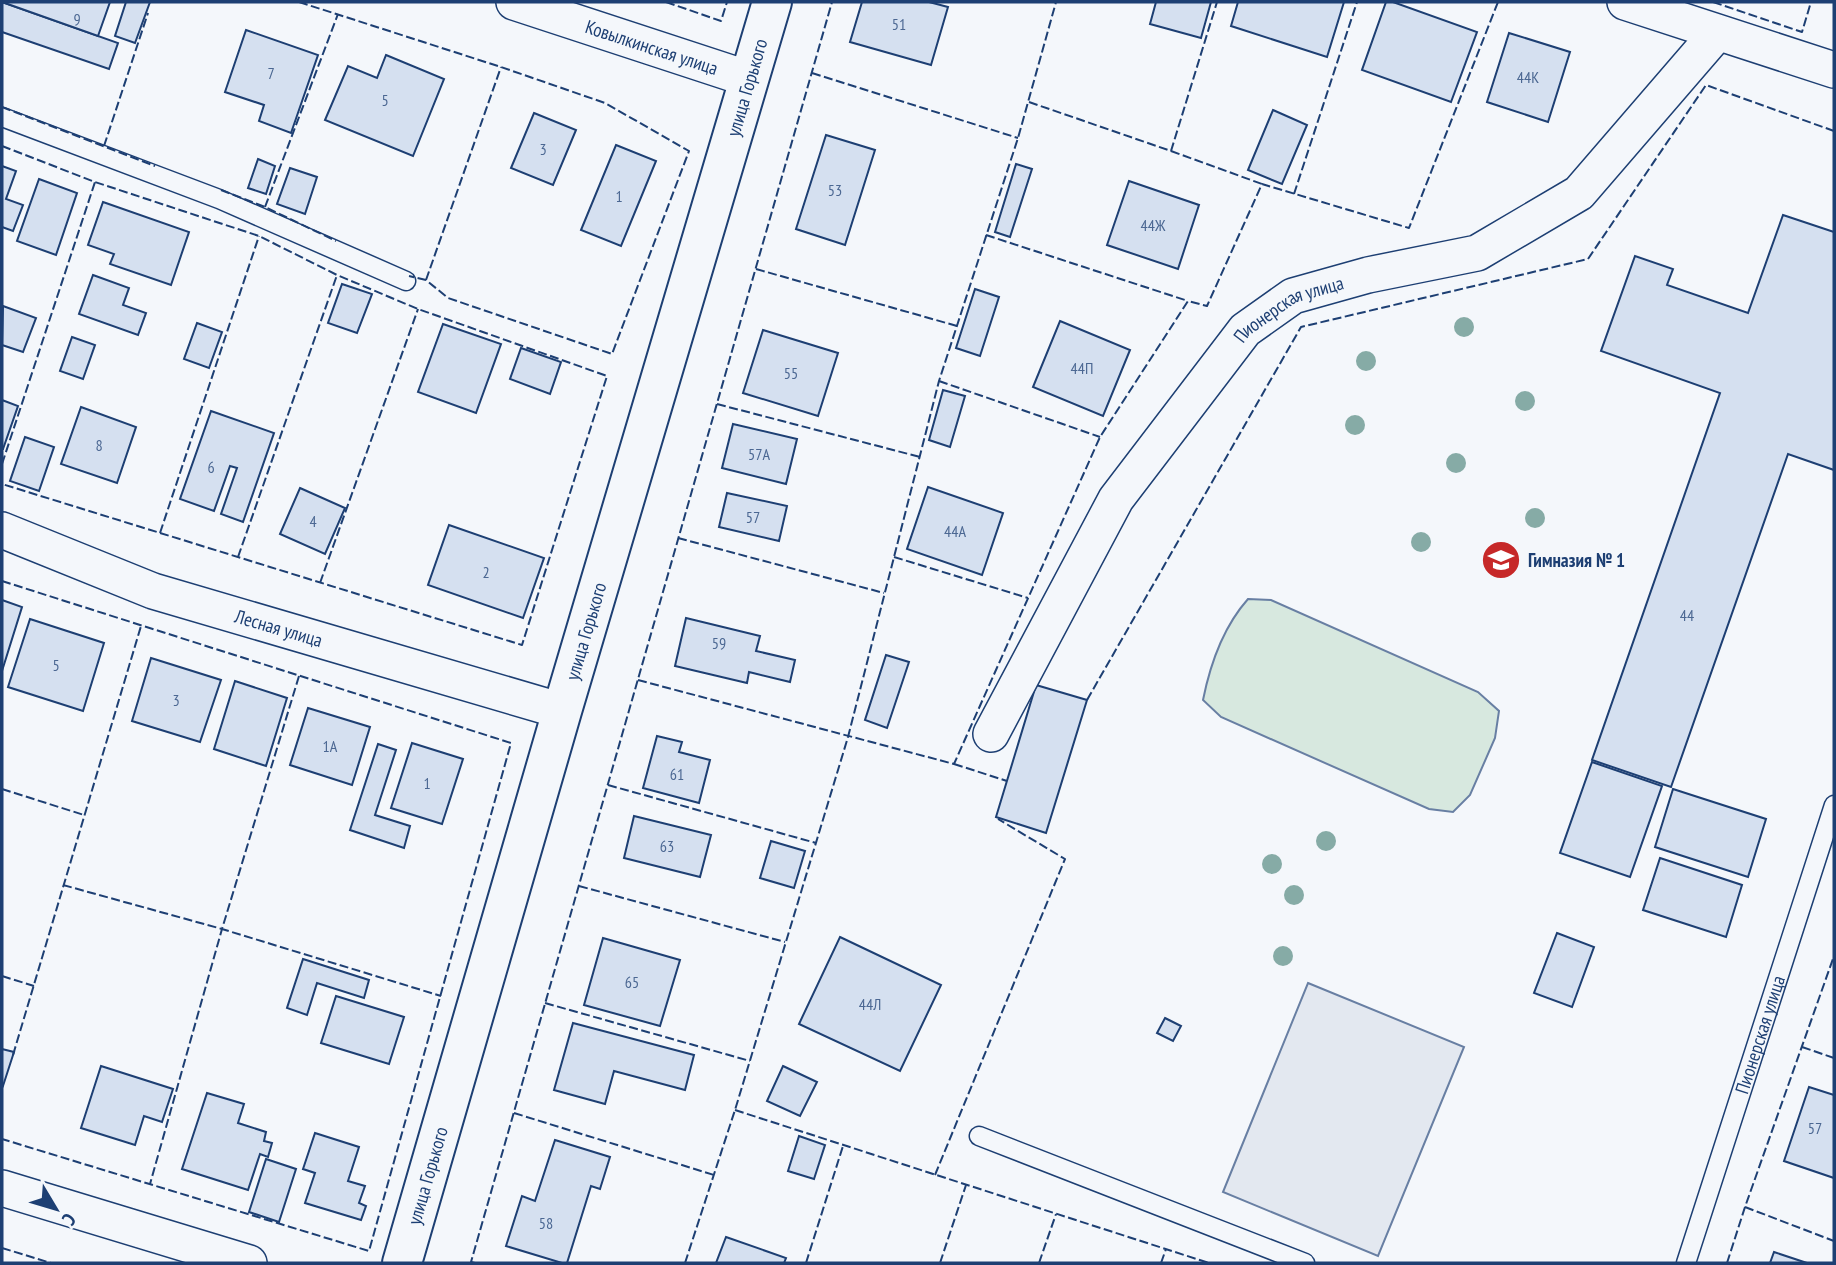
<svg xmlns="http://www.w3.org/2000/svg" width="1836" height="1265" font-family="'PT Sans Narrow',sans-serif">
<style>
.green{fill:#d7e8df;stroke:#687fa3;stroke-width:2}
.parking{fill:#e3e8f0;stroke:#687fa3;stroke-width:2}
.building{fill:#d5e0f0;stroke:#1d3f73;stroke-width:2}
.lines{fill:none;stroke-linecap:round;stroke-linejoin:round}
.service-casing{stroke:#1d3f73;stroke-width:21}
.minor-casing{stroke:#1d3f73;stroke-width:38}
.secondary-casing{stroke:#1d3f73;stroke-width:42}
.service{stroke:#f4f7fb;stroke-width:18}
.minor{stroke:#f4f7fb;stroke-width:35}
.secondary{stroke:#f4f7fb;stroke-width:38}
.fence{stroke:#1d3f73;stroke-width:2;stroke-dasharray:9 3.5;stroke-linecap:butt}
.tree{fill:#86aba6}
.labels{text-anchor:middle;stroke-width:5;stroke-linejoin:round;paint-order:stroke}
.number-label{font-size:16px;fill:#4b6792}
.street-label{font-size:19px;fill:#1d3f73;stroke:#f4f7fb}
.poi-label{font-size:19px;font-weight:bold;fill:#1d3f73;stroke:#f4f7fb;text-anchor:start}
</style>
<rect width="100%" height="100%" fill="#f4f7fb"/>
<!-- green -->
<path class="green" d="M 1248,599 L 1271,600 L 1478,692 L 1499,711 L 1495,738 L 1470,795 L 1453,812 L 1429,809 L 1221,717 L 1203,700 C 1210,665 1224,626 1248,599 Z"/>
<!-- parking -->
<polygon class="parking" points="1308,983 1464,1047 1378,1256 1223,1192"/>
<!-- building -->
<g class="building">
<polygon points="2,2 118,43 109,69 2,32"/>
<polygon points="2,2 110,2 98,36"/>
<polygon points="126,2 150,2 135,43 115,36"/>
<polygon points="862,2 929,2 948,7 931,65 850,42"/>
<polygon points="1156,2 1211,2 1201,38 1150,24"/>
<polygon points="1238,2 1344,2 1327,57 1231,26"/>
<polygon points="1386,2 1393,2 1477,32 1451,102 1362,70"/>
<polygon points="246,30 318,55 291,133 259,121 264,105 225,92"/>
<polygon points="1509,33 1570,52 1548,122 1487,102"/>
<polygon points="386,55 444,79 413,156 325,120 348,66 377,78"/>
<polygon points="1273,110 1307,125 1282,184 1248,170"/>
<polygon points="534,113 576,130 553,185 511,168"/>
<polygon points="826,135 875,150 845,245 796,229"/>
<polygon points="616,145 656,161 621,246 581,230"/>
<polygon points="258,159 275,166 266,194 248,188"/>
<polygon points="1016,164 1032,169 1010,237 995,232"/>
<polygon points="2,166 16,171 6,199 23,205 13,231 2,227"/>
<polygon points="290,168 317,177 305,214 277,204"/>
<polygon points="39,179 77,193 56,255 17,241"/>
<polygon points="1129,181 1199,205 1178,269 1107,245"/>
<polygon points="103,202 189,232 171,285 110,264 114,254 88,245"/>
<polygon points="1783,215 1834,232 1834,470 1788,454 1671,787 1592,760 1720,393 1601,351 1635,256 1673,269 1667,285 1748,313"/>
<polygon points="93,275 129,288 123,305 146,313 138,335 79,314"/>
<polygon points="342,284 372,294 357,333 328,323"/>
<polygon points="975,289 999,297 980,356 956,348"/>
<polygon points="3,306 36,318 23,352 2,345"/>
<polygon points="1060,321 1130,350 1103,416 1033,387"/>
<polygon points="197,323 222,332 209,368 184,359"/>
<polygon points="443,324 501,344 476,413 418,392"/>
<polygon points="763,330 838,353 818,416 743,393"/>
<polygon points="72,337 95,345 83,379 60,371"/>
<polygon points="521,348 561,362 550,394 510,379"/>
<polygon points="943,390 965,396 950,447 929,440"/>
<polygon points="2,400 18,406 3,449 2,449"/>
<polygon points="81,407 136,427 117,483 61,464"/>
<polygon points="211,411 274,433 243,522 221,514 237,468 230,466 214,511 180,499"/>
<polygon points="733,424 797,439 786,484 722,468"/>
<polygon points="25,437 54,447 39,491 10,481"/>
<polygon points="928,487 1003,513 982,575 907,549"/>
<polygon points="300,488 345,508 325,554 280,534"/>
<polygon points="727,493 787,506 779,541 719,527"/>
<polygon points="449,525 544,558 523,618 428,585"/>
<polygon points="2,600 22,607 2,671"/>
<polygon points="686,618 760,636 756,651 795,660 790,682 749,672 747,683 675,666"/>
<polygon points="30,619 104,643 83,711 8,687"/>
<polygon points="886,655 909,662 887,728 865,720"/>
<polygon points="151,658 221,680 200,742 132,721"/>
<polygon points="235,681 287,698 266,766 214,749"/>
<polygon points="1036,685 1087,700 1046,833 996,817"/>
<polygon points="308,708 370,727 352,785 290,765"/>
<polygon points="657,736 682,742 679,752 710,760 699,803 643,788"/>
<polygon points="412,743 463,759 442,824 391,808"/>
<polygon points="378,744 396,750 375,815 410,826 404,848 350,830"/>
<polygon points="1592,762 1662,786 1630,877 1560,853"/>
<polygon points="1673,789 1766,819 1748,877 1655,847"/>
<polygon points="634,816 711,835 700,877 624,858"/>
<polygon points="771,841 805,851 794,888 760,878"/>
<polygon points="1660,858 1742,885 1726,937 1643,910"/>
<polygon points="1557,933 1594,947 1572,1007 1534,993"/>
<polygon points="840,937 941,985 900,1071 799,1024"/>
<polygon points="603,938 680,960 660,1026 584,1005"/>
<polygon points="303,959 369,980 364,998 317,983 307,1015 287,1008"/>
<polygon points="336,996 404,1017 389,1064 321,1043"/>
<polygon points="1165,1018 1181,1026 1173,1041 1157,1033"/>
<polygon points="573,1023 694,1055 685,1090 614,1071 605,1104 554,1090"/>
<polygon points="2,1049 14,1052 3,1086 2,1085"/>
<polygon points="101,1066 173,1089 162,1122 144,1116 135,1145 81,1128"/>
<polygon points="783,1066 817,1082 800,1116 767,1101"/>
<polygon points="1809,1087 1834,1095 1834,1178 1784,1161"/>
<polygon points="207,1093 244,1104 238,1123 266,1132 264,1141 272,1143 268,1157 260,1154 248,1190 182,1169"/>
<polygon points="315,1133 359,1147 348,1181 365,1186 359,1203 366,1206 361,1220 305,1203 315,1173 303,1169"/>
<polygon points="799,1136 825,1145 814,1179 788,1171"/>
<polygon points="555,1140 610,1157 600,1189 591,1186 567,1263 562,1263 506,1246 522,1196 535,1201"/>
<polygon points="266,1159 296,1169 279,1222 249,1212"/>
<polygon points="726,1237 786,1258 784,1263 716,1263"/>
<polygon points="1774,1252 1807,1263 1770,1263"/>
</g>
<g class="lines">
<!-- service casing -->
<g class="service-casing">
<g id="service">
<polyline points="2,117 219,199 406,281"/>
<polyline points="979,1136 1305,1263"/>
<path id="s1" d="M 1686,1263 L 1834,805"/>
</g>
</g>
<!-- minor casing -->
<g class="minor-casing">
<g id="minor">
<path id="s2" d="M 514,2 L 749,79"/>
<polyline points="1625,2 1834,70"/>
<path id="s3" d="M 2,530 L 153,591 L 562,711"/>
<path id="s4" d="M 991,734 L 1116,499 L 1245,330 L 1293,296 L 1368,275 L 1477,253 L 1579,193 L 1717,33"/>
<polyline points="2,1188 249,1263"/>
</g>
</g>
<!-- secondary casing -->
<g class="secondary-casing">
<g id="secondary">
<path id="s5" d="M 402,1263 L 562,711 L 772,2"/>
</g>
</g>
<!-- service -->
<use href="#service" class="service"/>
<!-- minor -->
<use href="#minor" class="minor"/>
<!-- secondary -->
<use href="#secondary" class="secondary"/>
<!-- fence -->
<g class="fence">
<polyline points="299,2 501,67 605,103 689,151 612,354 448,298 426,280 409,276"/>
<polyline points="666,2 721,21 727,2"/>
<polyline points="1713,2 1802,32 1811,2"/>
<polyline points="812,73 1018,138"/>
<polyline points="1029,102 1171,151 1217,2"/>
<polyline points="2,107 155,166"/>
<polyline points="2,146 95,182 259,236 337,275 418,309 607,376 522,645 2,484"/>
<polyline points="104,146 148,13"/>
<polyline points="1171,151 1262,184"/>
<polyline points="221,190 265,207 336,241"/>
<polyline points="1294,194 1357,2"/>
<polyline points="265,207 338,14"/>
<polyline points="986,235 1188,301"/>
<polyline points="756,269 957,326"/>
<polyline points="426,280 501,67"/>
<polyline points="939,381 1100,437"/>
<polyline points="717,404 920,457"/>
<polyline points="2,464 95,182"/>
<polyline points="160,533 259,236"/>
<polyline points="678,538 884,593"/>
<polyline points="238,557 337,275"/>
<polyline points="894,557 1028,598"/>
<polyline points="2,581 511,743 369,1251 2,1139"/>
<polyline points="320,583 418,309"/>
<polyline points="299,676 222,929 441,996"/>
<polyline points="638,680 954,764 1100,437 1188,301 1207,306 1262,184 1409,228 1498,2"/>
<polyline points="1087,700 1301,327 1588,259 1706,85 1834,131"/>
<polyline points="954,764 1007,781"/>
<polyline points="608,785 816,843"/>
<polyline points="2,789 84,815"/>
<polyline points="63,885 222,929 150,1184"/>
<polyline points="579,886 785,942"/>
<polyline points="2,976 34,986"/>
<polyline points="545,1003 750,1061"/>
<polyline points="1802,1047 1834,1058"/>
<polyline points="13,1055 141,626"/>
<polyline points="735,1110 1209,1263"/>
<polyline points="514,1113 714,1175"/>
<polyline points="935,1175 1065,859 998,819"/>
<polyline points="1745,1207 1834,1241"/>
<polyline points="2,1248 51,1263"/>
<polyline points="475,1263 471,1262 832,2"/>
<polyline points="685,1263 735,1110 848,737 939,381 1018,138 1056,2"/>
<polyline points="806,1263 843,1146"/>
<polyline points="940,1263 966,1185"/>
<polyline points="1039,1263 1056,1214"/>
<polyline points="1161,1263 1166,1249"/>
<polyline points="1727,1263 1745,1207 1834,956"/>
</g>
</g>
<!-- trees -->
<g class="tree">
<circle cx="1464" cy="327" r="10"/>
<circle cx="1366" cy="361" r="10"/>
<circle cx="1525" cy="401" r="10"/>
<circle cx="1355" cy="425" r="10"/>
<circle cx="1456" cy="463" r="10"/>
<circle cx="1535" cy="518" r="10"/>
<circle cx="1421" cy="542" r="10"/>
<circle cx="1326" cy="841" r="10"/>
<circle cx="1272" cy="864" r="10"/>
<circle cx="1294" cy="895" r="10"/>
<circle cx="1283" cy="956" r="10"/>
</g>
<!-- icons -->
<defs>
<g id="school-disc" transform="scale(2.0125)"><circle r="9.5" fill="#c62828" stroke="#f4f7fb"/><path d="M0-5L7-2L0 1L-7-2ZM-4 1L0 2.5L4 1V4Q0 6-4 4Z" fill="#fff"/></g>
</defs>
<g fill-rule="evenodd">
<use href="#school-disc" x="1501" y="560"/>
</g>
<g class="labels">
<!-- number labels -->
<g class="number-label">
<text x="77" y="25">9</text>
<text x="899" y="30">51</text>
<text x="271" y="79">7</text>
<text x="1528" y="83">44К</text>
<text x="385" y="106">5</text>
<text x="543" y="155">3</text>
<text x="835" y="196">53</text>
<text x="619" y="202">1</text>
<text x="1153" y="231">44Ж</text>
<text x="1082" y="374">44П</text>
<text x="791" y="379">55</text>
<text x="99" y="451">8</text>
<text x="759" y="460">57А</text>
<text x="211" y="473">6</text>
<text x="753" y="523">57</text>
<text x="313" y="527">4</text>
<text x="955" y="537">44А</text>
<text x="486" y="578">2</text>
<text x="1687" y="621">44</text>
<text x="719" y="649">59</text>
<text x="56" y="671">5</text>
<text x="176" y="706">3</text>
<text x="330" y="752">1А</text>
<text x="677" y="780">61</text>
<text x="427" y="789">1</text>
<text x="667" y="852">63</text>
<text x="632" y="988">65</text>
<text x="870" y="1010">44Л</text>
<text x="1815" y="1134">57</text>
<text x="546" y="1229">58</text>
</g>
<!-- street labels -->
<g class="street-label">
<text dy="7" stroke="none"><textPath href="#s2" startOffset="145">Ковылкинская улица</textPath></text>
<text dy="7" stroke="none"><textPath href="#s5" startOffset="1225">улица Горького</textPath></text>
<text dy="7" stroke="none"><textPath href="#s4" startOffset="528">Пионерская улица</textPath></text>
<text dy="7" stroke="none"><textPath href="#s3" startOffset="294">Лесная улица</textPath></text>
<text dy="7" stroke="none"><textPath href="#s5" startOffset="658">улица Горького</textPath></text>
<text dy="7" stroke="none"><textPath href="#s1" startOffset="240">Пионерская улица</textPath></text>
<text dy="7" stroke="none"><textPath href="#s5" startOffset="91">улица Горького</textPath></text>
</g>
<!-- poi labels -->
<g class="poi-label">
<text x="1528" y="567">Гимназия № 1</text>
</g>
</g>
<!-- border -->
<rect width="1836" height="1265" fill="none" stroke="#1d3f73" stroke-width="7"/>
<!-- north arrow -->
<g transform="translate(56 1209) rotate(128)" stroke="#f4f7fb" stroke-width="5" paint-order="stroke">
<path d="M0-5L12 26L0 18L-12 26Z" fill="#1d3f73"/>
<text y="-10" font-size="19" font-weight="bold" text-anchor="middle" fill="#1d3f73">С</text>
</g>
</svg>
